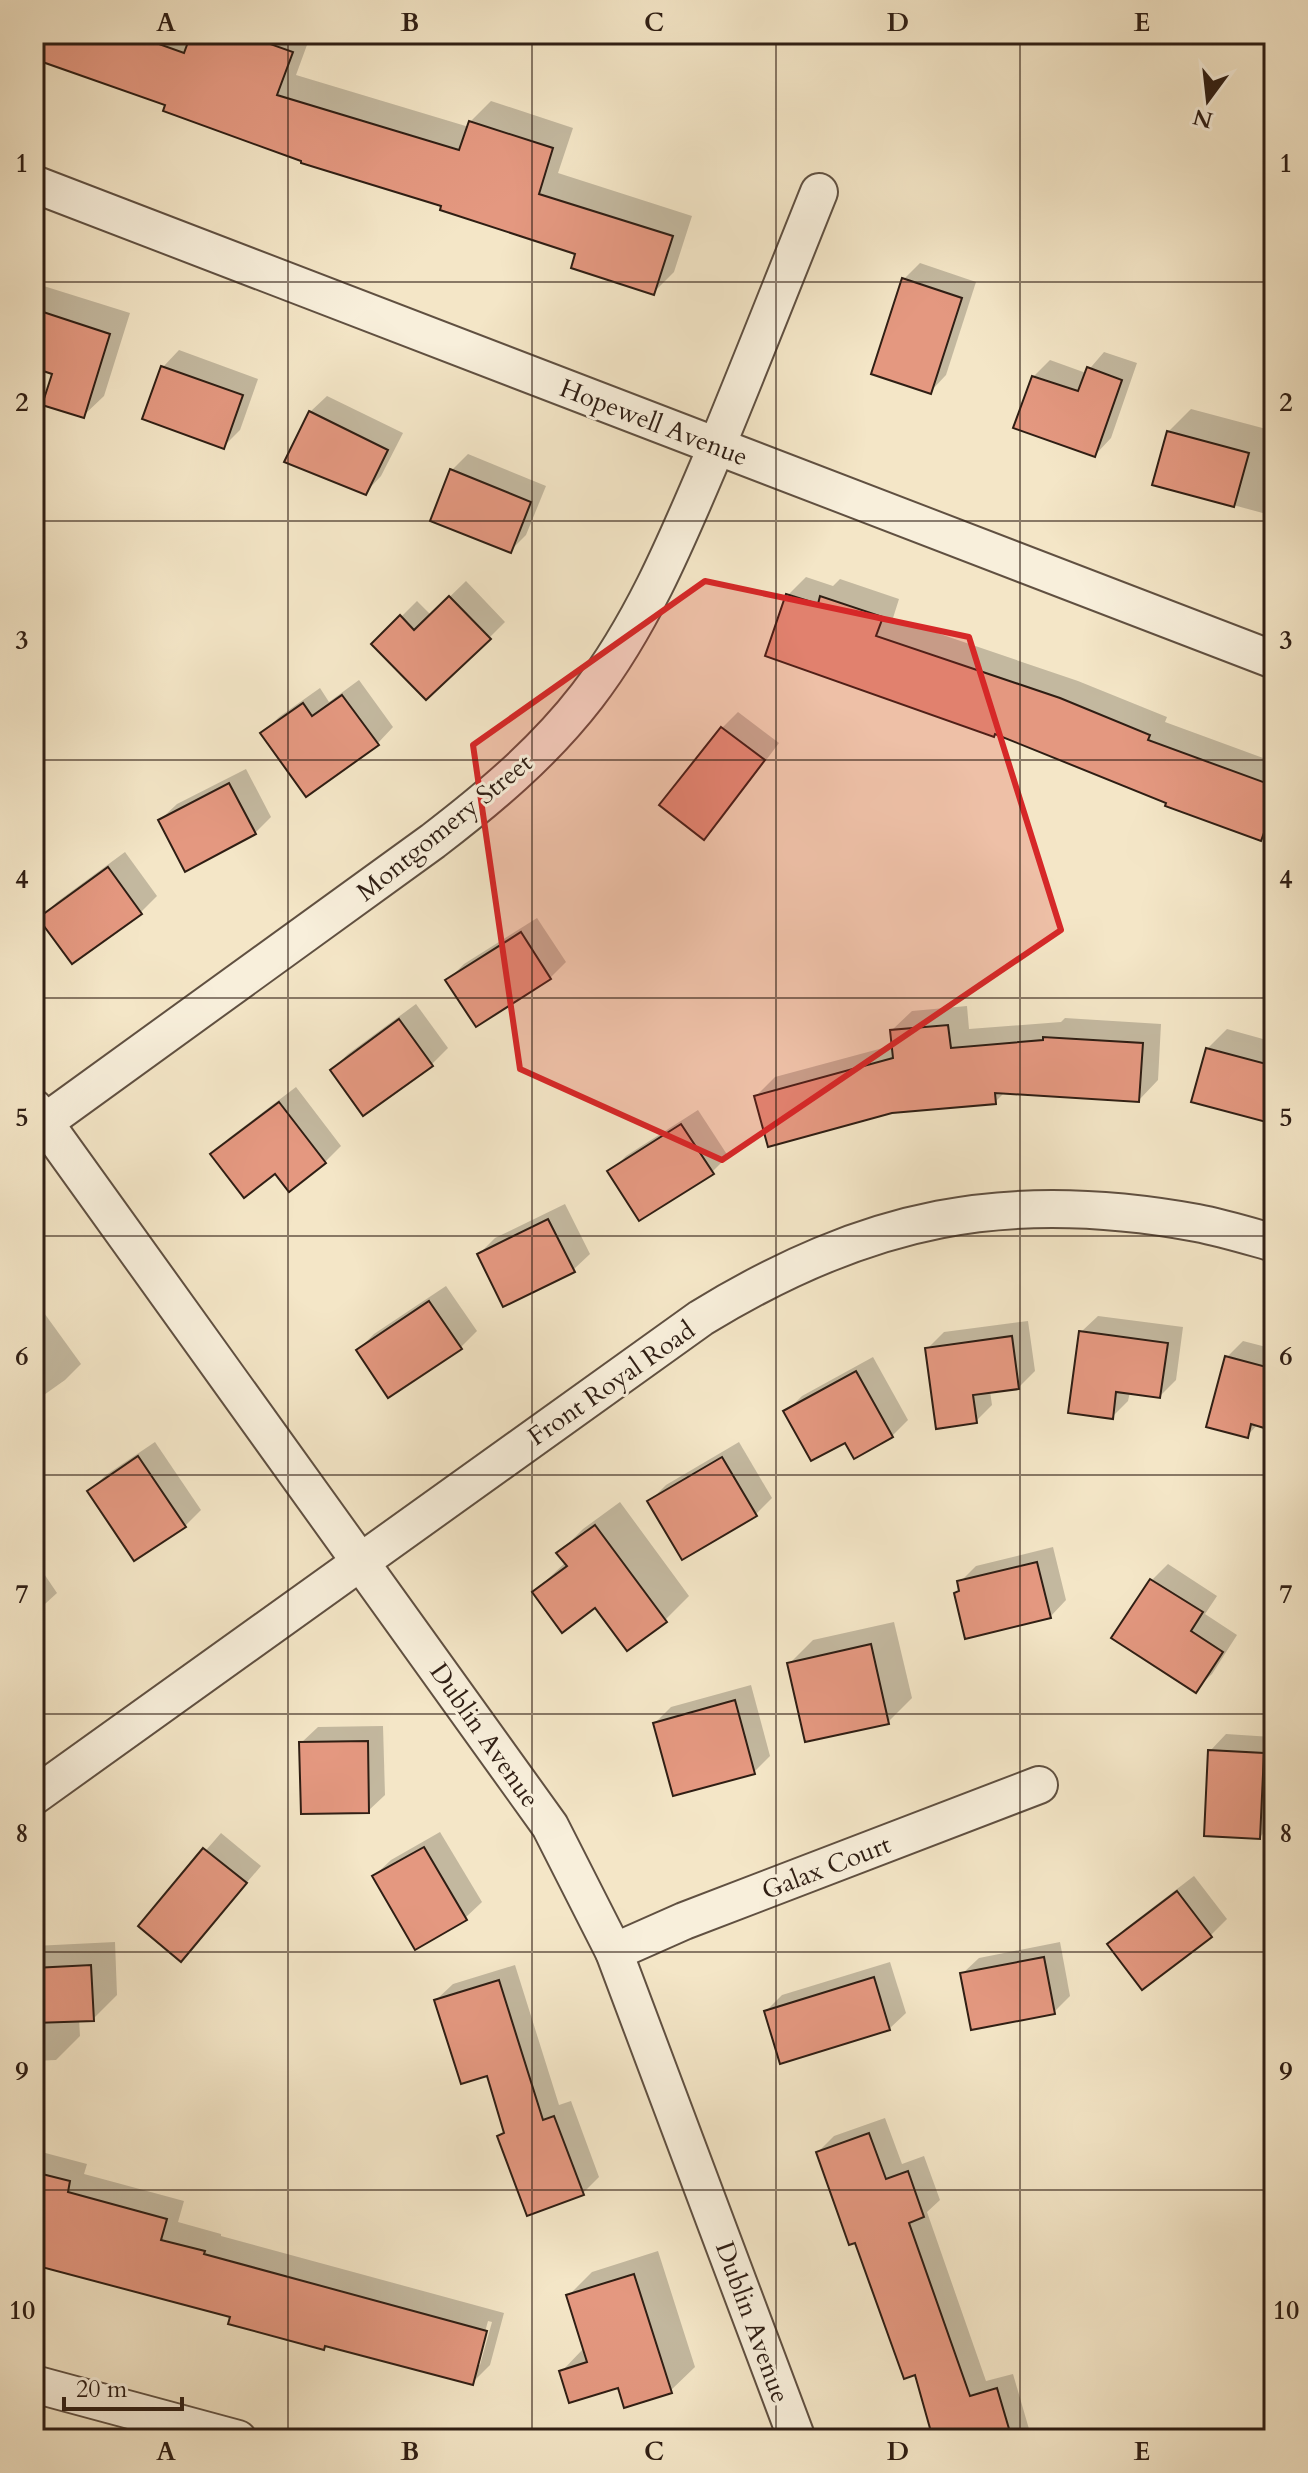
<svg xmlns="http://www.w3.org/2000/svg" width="1308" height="2473" font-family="Cardo,serif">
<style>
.shadow{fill:#0003;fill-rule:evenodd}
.building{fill:#e49880;stroke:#2f1e14;stroke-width:2}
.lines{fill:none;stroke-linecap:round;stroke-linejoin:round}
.minor-casing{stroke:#605041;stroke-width:40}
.minor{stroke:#f8efdb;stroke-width:36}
.marked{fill:#d62828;fill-opacity:0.2;stroke:#d62828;stroke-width:6;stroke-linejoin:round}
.grid{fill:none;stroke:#2f1e14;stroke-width:2;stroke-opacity:0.55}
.labels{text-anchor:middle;stroke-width:6;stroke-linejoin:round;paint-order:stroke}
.street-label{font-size:26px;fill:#2f1e14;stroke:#f8efdb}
.neatline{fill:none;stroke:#2f1e14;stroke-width:3}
.grid-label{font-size:26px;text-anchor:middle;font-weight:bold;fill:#2f1e14}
</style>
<rect width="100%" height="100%" fill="#f4e6c7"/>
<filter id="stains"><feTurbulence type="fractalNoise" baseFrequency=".0025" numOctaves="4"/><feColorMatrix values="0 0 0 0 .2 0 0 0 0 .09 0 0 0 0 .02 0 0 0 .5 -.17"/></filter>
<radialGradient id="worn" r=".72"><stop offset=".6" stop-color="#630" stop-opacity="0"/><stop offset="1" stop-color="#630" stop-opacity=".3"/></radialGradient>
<!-- shadow -->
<g class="shadow">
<polygon points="43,34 311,34 296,75 469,127 470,122 491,101 573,128 558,173 692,216 674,272 654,292 578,253 444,205 304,160 168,104"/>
<polygon points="920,263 976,282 946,375 930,392 903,280"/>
<polygon points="34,283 130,313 104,396 83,416 54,373 34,366"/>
<polygon points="179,350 258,379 240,430 224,446 145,418 163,367"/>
<polygon points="1104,352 1137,363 1111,438 1095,455 1033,377 1050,360 1086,373"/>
<polygon points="327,396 403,433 381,476 365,493 310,412"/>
<polygon points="1191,409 1270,430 1269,435 1274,436 1274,516 1155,484 1168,432"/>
<polygon points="468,454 546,486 526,535 510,551 452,470"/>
<polygon points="806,577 833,586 840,579 899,599 893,618 1078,681 1167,717 1165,722 1274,762 1274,844 1167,805 1168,802 788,595"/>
<polygon points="466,581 505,622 489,638 374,644 417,601 431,615"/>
<polygon points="359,680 393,727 377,744 263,733 279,717 320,688 329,702"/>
<polygon points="738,712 779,743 720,821 703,837 722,728"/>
<polygon points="34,759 40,768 34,774"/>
<polygon points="246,769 271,817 255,833 160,820 177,804"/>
<polygon points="125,852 157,896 141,912 73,961 41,918 57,902"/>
<polygon points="537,918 566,962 550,978 448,980 464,964"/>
<polygon points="416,1004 448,1048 432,1064 364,1113 332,1070 348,1054"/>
<polygon points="967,1006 969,1029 1061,1022 1065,1018 1161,1024 1158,1080 1139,1100 1006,1091 995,1102 756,1096 775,1077 894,1045 892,1030 912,1011"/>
<polygon points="1227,1029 1274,1042 1274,1121 1207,1049"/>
<polygon points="296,1087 341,1146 325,1162 290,1189 276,1171 213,1155 229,1138"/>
<polygon points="698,1110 728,1156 712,1172 610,1172 626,1156"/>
<polygon points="565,1204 590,1254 573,1270 479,1254 495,1238"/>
<polygon points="446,1286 477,1331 461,1347 358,1350 374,1334"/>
<polygon points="34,1299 81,1364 65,1380 34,1402"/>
<polygon points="1098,1316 1183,1327 1176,1380 1160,1396 1130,1392 1128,1401 1112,1417 1081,1332"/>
<polygon points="1028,1321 1035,1371 1018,1388 990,1391 992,1405 976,1421 927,1349 944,1332"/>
<polygon points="1243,1341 1274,1349 1274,1429 1258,1424 1247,1436 1227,1357"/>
<polygon points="873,1357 908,1420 892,1436 845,1440 786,1412 802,1396"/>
<polygon points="155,1442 201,1510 185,1526 89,1491 106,1475"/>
<polygon points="739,1442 772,1498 756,1514 683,1557 650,1501 666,1485"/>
<polygon points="620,1502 689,1596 665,1620 534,1592 566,1562 559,1553 583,1529"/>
<polygon points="1053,1547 1066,1600 1050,1617 956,1593 960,1589 960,1582 976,1566"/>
<polygon points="34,1559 57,1593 34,1614"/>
<polygon points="1168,1564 1217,1596 1205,1614 1237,1635 1212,1674 1195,1690 1114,1638 1152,1580"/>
<polygon points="894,1622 912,1698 888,1722 789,1664 813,1640"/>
<polygon points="751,1685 770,1756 754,1772 655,1723 671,1707"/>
<polygon points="383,1726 385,1795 368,1811 301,1743 318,1727"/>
<polygon points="1226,1734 1274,1737 1274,1822 1260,1837 1210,1751"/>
<polygon points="440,1832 482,1902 465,1918 374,1876 391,1860"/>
<polygon points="221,1833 261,1866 181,1959 141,1925"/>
<polygon points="1194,1876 1227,1919 1211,1935 1143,1987 1110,1944 1126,1928"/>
<polygon points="115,1942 117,1995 93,2019 79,2019 80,2036 56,2060 34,2061 34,1946"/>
<polygon points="1060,1942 1070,1996 1054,2012 962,1974 979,1958"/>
<polygon points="890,1962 906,2013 889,2029 766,2011 782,1995"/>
<polygon points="515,1965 559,2105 571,2101 599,2177 583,2193 499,2137 506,2130 488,2074 436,2000 453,1984"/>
<polygon points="885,2118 902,2164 924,2156 940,2200 927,2212 986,2381 1013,2374 1029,2429 1019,2439 935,2439 916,2373 818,2152 834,2136"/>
<path d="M 34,2150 L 87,2164 L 84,2174 L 184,2201 L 178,2222 L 221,2234 L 221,2236 L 504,2313 L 490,2365 L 472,2383 L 327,2344 L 324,2347 L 232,2316 L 48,2267 L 46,2269 L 34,2266 ZM 488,2321 L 492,2322 L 480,2365 L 476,2365 Z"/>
<polygon points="658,2251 695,2367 670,2391 619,2385 561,2372 584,2348 568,2296 592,2272"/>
</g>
<!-- building -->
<g class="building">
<polygon points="41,34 131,34 184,53 191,34 242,34 293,52 277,95 459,150 469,121 553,148 539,194 673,236 654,295 571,268 575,254 440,210 441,206 301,163 301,161 163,111 165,105 34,59"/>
<polygon points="902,278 962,298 931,394 871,374"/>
<polygon points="34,309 110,334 84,418 42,405 52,374 34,368"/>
<polygon points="161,366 243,395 224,449 142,419"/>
<polygon points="1087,367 1122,380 1095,457 1013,428 1032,376 1078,391"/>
<polygon points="309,411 388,450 366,495 284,462"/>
<polygon points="1167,431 1249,453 1234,507 1152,485"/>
<polygon points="450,469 531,502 511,553 430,521"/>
<polygon points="786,594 818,604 820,596 883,617 876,636 1060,698 1150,735 1148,740 1274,786 1274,805 1261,841 1165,806 1166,803 995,734 994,737 765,656"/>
<polygon points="449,596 491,639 426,700 371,644 400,615 414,630"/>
<polygon points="342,695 379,745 306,797 260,733 303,703 312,716"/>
<polygon points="721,727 765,760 704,840 659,805"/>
<polygon points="229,783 256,834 185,872 158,820"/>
<polygon points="108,867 142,914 72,964 38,918"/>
<polygon points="521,932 551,979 476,1027 445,980"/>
<polygon points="399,1019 433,1066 363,1116 330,1070"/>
<polygon points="948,1025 951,1048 1043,1040 1043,1037 1143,1043 1139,1102 995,1093 996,1104 892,1113 768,1147 754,1096 893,1058 890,1030"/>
<polygon points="1206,1048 1274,1066 1274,1124 1191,1102"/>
<polygon points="279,1102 326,1163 289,1192 275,1174 244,1198 210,1154"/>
<polygon points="681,1124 714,1174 639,1221 607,1171"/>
<polygon points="548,1219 575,1272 503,1307 477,1254"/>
<polygon points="429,1301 462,1349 388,1398 356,1350"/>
<polygon points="1079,1331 1168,1343 1160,1398 1116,1392 1113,1419 1068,1413"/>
<polygon points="1012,1336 1019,1389 973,1395 977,1423 936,1429 925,1348"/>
<polygon points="1225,1356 1274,1369 1274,1431 1251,1424 1248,1438 1206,1427"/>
<polygon points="856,1371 893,1437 854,1459 845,1443 811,1461 783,1411"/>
<polygon points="138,1456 186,1527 134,1561 87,1491"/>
<polygon points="722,1457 757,1516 682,1560 647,1501"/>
<polygon points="595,1525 667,1622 627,1651 595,1608 562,1633 532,1592 567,1566 556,1553"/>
<polygon points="1037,1562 1051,1618 965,1639 954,1593 959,1591 957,1581"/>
<polygon points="1150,1579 1203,1612 1191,1631 1223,1652 1196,1693 1111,1638"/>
<polygon points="871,1644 889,1724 805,1742 787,1663"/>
<polygon points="735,1700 755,1774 673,1796 653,1723"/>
<polygon points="368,1741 369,1813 301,1814 299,1742"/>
<polygon points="1208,1750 1264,1753 1260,1839 1204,1836"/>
<polygon points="424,1847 467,1920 415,1950 372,1876"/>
<polygon points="203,1848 247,1883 181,1962 138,1926"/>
<polygon points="1177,1891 1212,1937 1142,1990 1107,1944"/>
<polygon points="1044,1957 1055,2014 971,2030 960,1973"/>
<polygon points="91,1965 94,2021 34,2023 34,1968"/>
<polygon points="874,1977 890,2030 780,2064 764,2011"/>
<polygon points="499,1980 543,2120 554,2116 584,2195 527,2216 497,2136 504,2133 487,2076 461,2084 434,2000"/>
<polygon points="869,2133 886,2179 908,2171 924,2217 909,2223 970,2396 997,2388 1012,2439 933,2439 915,2375 904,2379 855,2243 849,2245 816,2152"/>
<polygon points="34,2172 70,2181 68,2192 167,2219 161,2240 205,2251 204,2254 487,2331 473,2385 325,2346 324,2350 228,2324 230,2317 34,2265"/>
<polygon points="634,2274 672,2393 624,2408 618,2388 569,2403 559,2371 587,2362 566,2295"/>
</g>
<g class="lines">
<!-- minor casing -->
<g class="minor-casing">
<g id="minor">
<polyline points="34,184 1274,660"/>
<polyline points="34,1108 550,1826 614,1952 797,2439"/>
<path d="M 34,1130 L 433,841 C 489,798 543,753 587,696 C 640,627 674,547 708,467 C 746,376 782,284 819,192"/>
<path d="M 34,1796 L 701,1318 C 866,1217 1006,1188 1197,1223 C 1223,1228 1249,1236 1274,1243"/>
<polyline points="614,1952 684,1921 1039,1785"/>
<polyline points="34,2384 238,2439"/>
</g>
</g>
<!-- minor -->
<use href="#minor" class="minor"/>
</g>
<!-- marked area -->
<path class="marked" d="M 705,581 L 969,637 L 1061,930 L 722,1160 L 520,1069 L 473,745 Z"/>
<!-- grid -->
<path class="grid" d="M 288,34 L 288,2439M 532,34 L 532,2439M 776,34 L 776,2439M 1020,34 L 1020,2439M 34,282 L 1274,282M 34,521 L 1274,521M 34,760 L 1274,760M 34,998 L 1274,998M 34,1236 L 1274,1236M 34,1475 L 1274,1475M 34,1714 L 1274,1714M 34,1952 L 1274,1952M 34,2190 L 1274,2190"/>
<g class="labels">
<!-- street labels -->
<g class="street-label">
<text transform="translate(654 422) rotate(21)" y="9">Hopewell Avenue</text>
<text transform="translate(444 827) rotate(-39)" y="9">Montgomery Street</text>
<text transform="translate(611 1383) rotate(-35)" y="9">Front Royal Road</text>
<text transform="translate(485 1735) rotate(55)" y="9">Dublin Avenue</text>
<text transform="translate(826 1867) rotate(-21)" y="9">Galax Court</text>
<text transform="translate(753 2322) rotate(70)" y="9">Dublin Avenue</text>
</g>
</g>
<!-- margin -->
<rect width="1308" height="2473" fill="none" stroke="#f4e6c7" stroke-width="88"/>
<!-- north arrow -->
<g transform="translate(1208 100) rotate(195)" stroke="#f8efdb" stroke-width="6" paint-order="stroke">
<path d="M0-6L14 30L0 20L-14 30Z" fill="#2f1e14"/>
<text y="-12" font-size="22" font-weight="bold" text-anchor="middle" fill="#2f1e14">N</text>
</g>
<!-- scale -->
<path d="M64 2397v12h118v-12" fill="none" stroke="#2f1e14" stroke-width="4"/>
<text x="76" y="2397" font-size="24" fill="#2f1e14" stroke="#f8efdb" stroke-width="6" paint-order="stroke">20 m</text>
<rect x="44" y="44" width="1220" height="2385" class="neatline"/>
<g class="grid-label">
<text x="166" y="31">A</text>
<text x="410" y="31">B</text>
<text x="654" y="31">C</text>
<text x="898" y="31">D</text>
<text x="1142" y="31">E</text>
<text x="22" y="172">1</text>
<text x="1286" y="172">1</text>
<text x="22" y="411">2</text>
<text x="1286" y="411">2</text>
<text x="22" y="649">3</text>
<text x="1286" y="649">3</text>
<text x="22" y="888">4</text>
<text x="1286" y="888">4</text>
<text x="22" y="1126">5</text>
<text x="1286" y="1126">5</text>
<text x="22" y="1365">6</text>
<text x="1286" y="1365">6</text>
<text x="22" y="1603">7</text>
<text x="1286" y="1603">7</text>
<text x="22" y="1842">8</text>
<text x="1286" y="1842">8</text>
<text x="22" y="2080">9</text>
<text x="1286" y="2080">9</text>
<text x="22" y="2319">10</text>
<text x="1286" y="2319">10</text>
<text x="166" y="2460">A</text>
<text x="410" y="2460">B</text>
<text x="654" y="2460">C</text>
<text x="898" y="2460">D</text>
<text x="1142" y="2460">E</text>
</g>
<rect width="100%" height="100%" filter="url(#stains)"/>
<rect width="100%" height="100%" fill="url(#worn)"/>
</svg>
